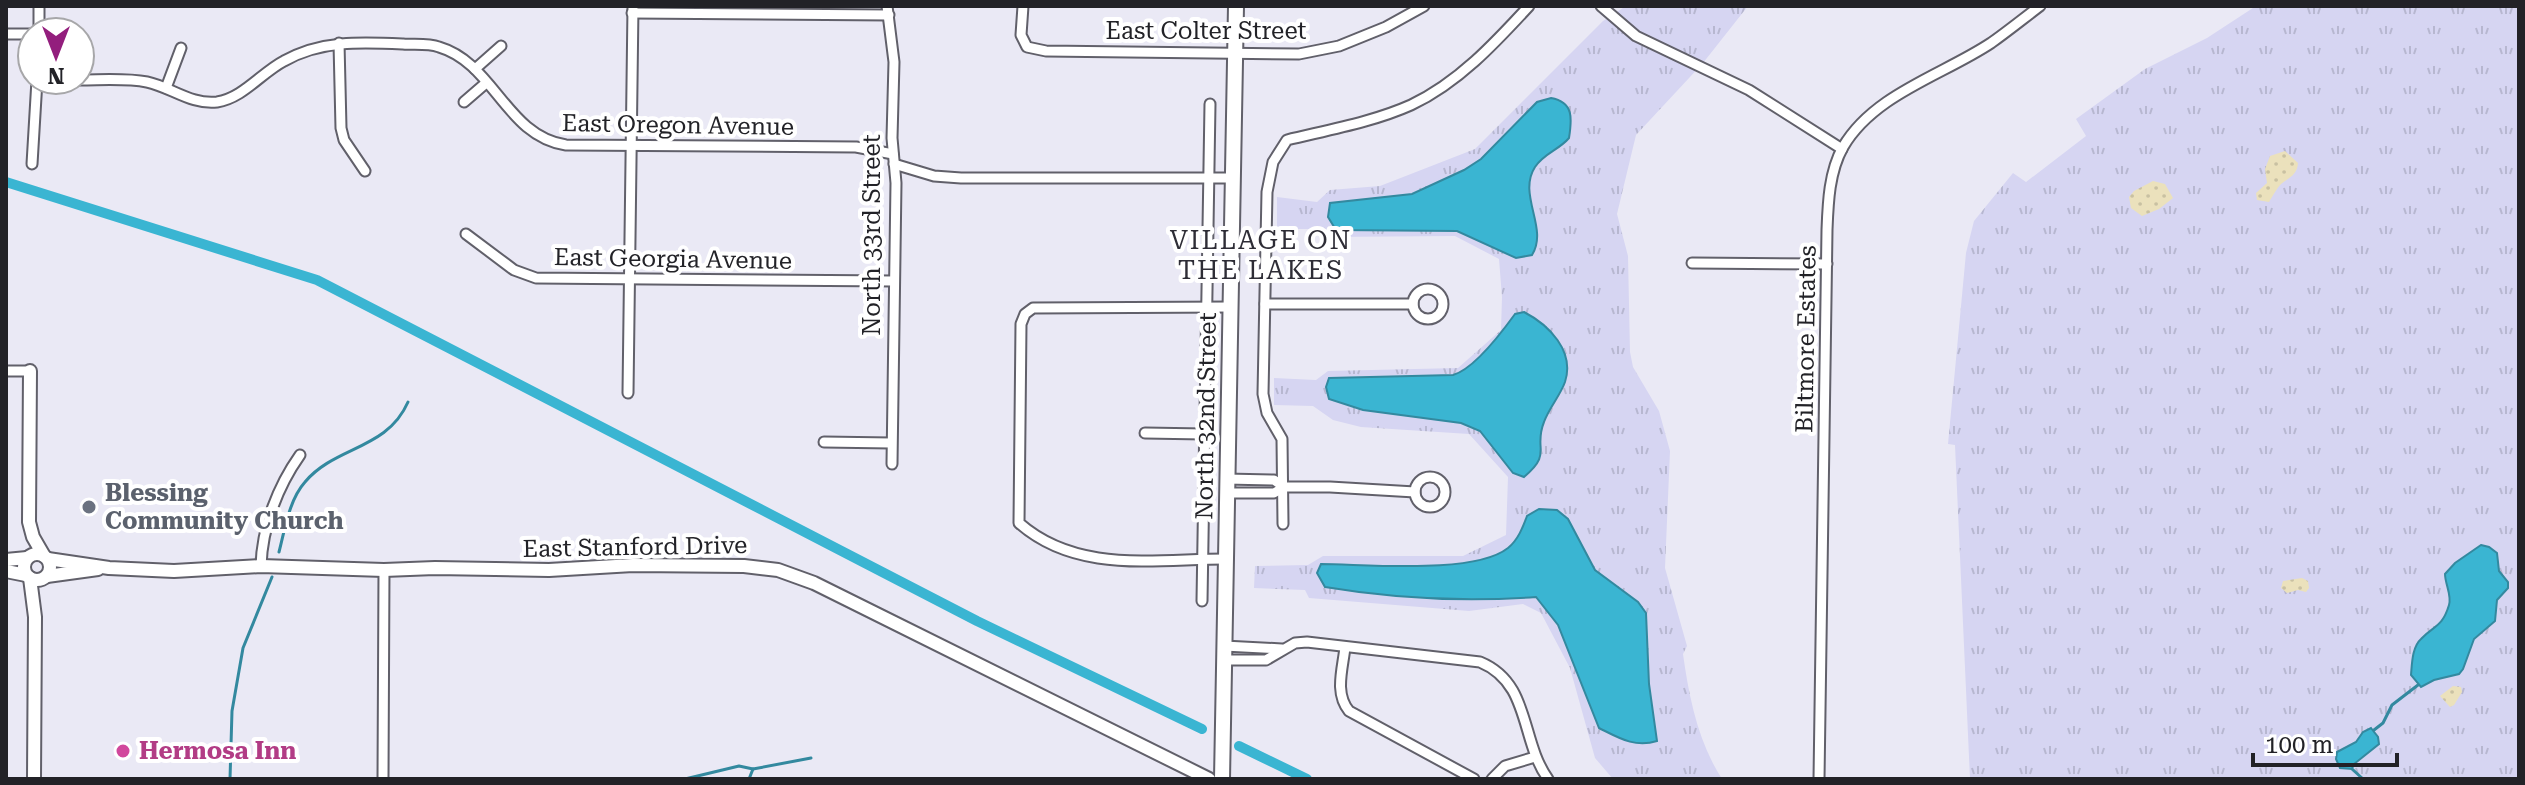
<svg xmlns="http://www.w3.org/2000/svg" width="2525" height="785" font-family="'Roboto Serif',serif">
<style>
.grass{fill:url(#grass-tufts)}
.sand{fill:url(#sand-dots)}
.water{fill:#3ab5d2;stroke:#33899f;stroke-width:2}
.lines{fill:none;stroke-linecap:round;stroke-linejoin:round}
.stream{stroke:#33899f;stroke-width:3}
.canal{stroke:#3ab5d2;stroke-width:10}
.minor-casing{stroke:#61606a;stroke-width:13}
.tertiary-casing{stroke:#61606a;stroke-width:16}
.secondary-casing{stroke:#61606a;stroke-width:18}
.minor{stroke:#fff;stroke-width:9}
.tertiary{stroke:#fff;stroke-width:12}
.secondary{stroke:#fff;stroke-width:14}
.worship-dot{fill:#6b7280;stroke:#fff;stroke-width:3}
.hotel-dot{fill:#d1479c;stroke:#fff;stroke-width:3}
.labels{text-anchor:middle;stroke-width:8;stroke-linejoin:round;paint-order:stroke}
.street-label{font-size:24px;fill:#222227;stroke:#fff}
.worship-label{font-size:24px;font-weight:bold;fill:#5b616d;stroke:#fff;text-anchor:start}
.hotel-label{font-size:24px;font-weight:bold;fill:#b23c85;stroke:#fff;text-anchor:start}
.neighbourhood-label{font-size:26px;letter-spacing:2px;fill:#2e2d36;stroke:#fff}
</style>
<defs>
<pattern id="grass-tufts" width="24" height="20" patternUnits="userSpaceOnUse" patternTransform="scale(2)"><rect width="24" height="20" fill="#d6d5f2"/><path d="M3 7l-1-3M5 7V3M7 7l1-3M15 17l-1-3M17 17v-4M19 17l1-3" fill="none" stroke="#b7b7d0"/></pattern>
<pattern id="sand-dots" width="8" height="8" patternUnits="userSpaceOnUse" patternTransform="scale(2)"><rect width="8" height="8" fill="#ebe1bc"/><path d="M2 2h.1M6 6h.1" fill="none" stroke="#c9c1a2" stroke-width="1.8" stroke-linecap="round"/></pattern>
</defs>
<rect width="100%" height="100%" fill="#eae9f5"/>
<!-- grass -->
<g class="grass">
<path d="M 1626,6 L 1748,6 L 1703,63 L 1636,135 L 1617,214 L 1628,256 L 1630,352 L 1633,367 L 1659,411 L 1670,451 L 1665,568 L 1687,646 L 1683,654 C 1689,697 1698,742 1722,779 L 1613,779 L 1595,758 L 1570,668 L 1541,613 L 1523,604 L 1469,611 L 1309,598 L 1305,590 L 1254,588 L 1255,566 L 1308,565 L 1323,556 L 1463,556 L 1506,535 L 1508,477 L 1469,434 L 1361,427 L 1333,420 L 1313,406 L 1274,405 L 1274,378 L 1316,380 L 1328,371 L 1458,368 L 1501,330 L 1502,297 L 1499,259 L 1455,236 L 1327,237 L 1313,229 L 1277,229 L 1277,197 L 1317,202 L 1330,190 L 1380,186 L 1475,149 L 1603,21 Z"/>
<polygon points="2256,6 2519,6 2519,779 1970,779 1955,445 1948,444 1966,253 1974,221 2013,173 2026,182 2086,136 2076,119 2145,69 2207,38"/>
</g>
<!-- sand -->
<g class="sand">
<path d="M 2285,151 L 2298,163 C 2297,175 2290,177 2281,184 C 2277,188 2272,197 2269,202 L 2257,200 L 2256,193 L 2267,183 L 2265,169 L 2270,156 Z"/>
<polygon points="2153,181 2165,184 2173,198 2159,209 2142,216 2131,208 2129,197 2134,191"/>
<polygon points="2302,578 2308,581 2309,588 2306,592 2298,590 2287,593 2281,588 2283,581"/>
<polygon points="2453,686 2461,687 2462,692 2454,705 2450,707 2440,696"/>
</g>
<!-- water -->
<g class="water">
<path d="M 1551,98 C 1574,102 1572,119 1569,138 C 1559,150 1544,153 1535,167 C 1517,195 1549,228 1532,255 L 1516,258 L 1457,231 L 1336,230 L 1328,217 L 1330,203 L 1412,194 L 1464,170 L 1481,159 L 1537,102 Z"/>
<path d="M 1524,312 C 1549,325 1575,351 1565,382 C 1560,396 1549,408 1544,422 C 1533,449 1553,453 1524,477 L 1513,473 L 1480,431 L 1461,423 L 1363,410 L 1329,399 L 1326,387 L 1329,378 L 1453,375 C 1474,369 1502,332 1515,314 Z"/>
<path d="M 1539,509 L 1557,510 L 1568,519 L 1595,570 L 1638,602 L 1646,613 L 1649,684 L 1657,741 C 1635,748 1619,738 1599,728 L 1558,625 L 1536,597 C 1465,602 1396,599 1325,587 L 1317,573 L 1321,564 C 1365,564 1474,575 1508,548 C 1518,540 1523,527 1527,516 Z"/>
<path d="M 2481,545 L 2489,547 L 2497,553 L 2499,571 L 2508,582 L 2508,588 L 2497,600 L 2495,621 L 2474,639 L 2463,669 L 2459,674 L 2434,680 L 2421,687 L 2411,675 C 2412,664 2412,647 2421,639 C 2434,625 2442,628 2449,605 C 2452,595 2445,584 2445,574 L 2455,563 Z"/>
<polygon points="2371,728 2378,737 2379,744 2354,764 2352,769 2340,768 2336,759 2337,752 2356,742 2363,732"/>
</g>
<g class="lines">
<!-- stream -->
<g class="stream">
<path d="M 279,552 C 285,529 289,500 305,482 C 335,446 387,450 408,402"/>
<polyline points="2374,730 2383,723 2392,705 2418,685"/>
<polyline points="2352,769 2363,779"/>
<polyline points="230,779 232,711 243,648 272,577"/>
<polyline points="685,779 739,766 753,769 811,758"/>
<polyline points="749,779 753,769"/>
</g>
<!-- canal -->
<g class="canal">
<polyline points="6,182 317,280 977,621 1202,729"/>
<polyline points="1239,746 1307,779"/>
</g>
<!-- minor casing -->
<g class="minor-casing">
<g id="minor">
<polyline points="887,6 894,62 892,138 896,183 892,464"/>
<polyline points="1023,6 1021,35 1027,47 1046,51 1299,54 1339,46 1386,27 1424,6"/>
<polyline points="1601,6 1636,36 1749,90 1842,149"/>
<polyline points="632,13 889,15"/>
<polyline points="39,32 39,6"/>
<polyline points="6,34 32,34"/>
<polyline points="339,43 341,128 344,140 365,171"/>
<polyline points="475,69 501,46"/>
<path d="M 80,80 C 102,80 126,78 147,82 C 171,87 191,105 217,102 C 243,98 261,73 284,61 C 321,40 361,42 403,44 C 414,45 428,43 439,47 C 494,63 506,136 566,145 L 856,147 L 893,154"/>
<polyline points="166,88 181,48"/>
<polyline points="464,102 486,83"/>
<polyline points="32,164 37,80"/>
<polyline points="894,164 934,176 961,178 1233,178"/>
<polyline points="466,234 514,270 536,278 894,281"/>
<polyline points="1692,263 1827,264"/>
<circle cx="1428" cy="304" r="15"/>
<polyline points="1265,304 1413,304"/>
<polyline points="6,371 30,371"/>
<polyline points="628,393 633,6"/>
<polyline points="1145,433 1204,434"/>
<polyline points="824,442 891,443"/>
<circle cx="1430" cy="492" r="15"/>
<polyline points="1226,479 1274,480 1284,487"/>
<polyline points="1226,493 1274,493 1284,487 1330,487 1415,492"/>
<path d="M 1283,524 L 1282,439 L 1267,413 L 1263,394 L 1267,192 L 1273,162 L 1287,140 C 1328,130 1373,122 1411,105 C 1458,83 1495,43 1529,6"/>
<path d="M 1225,559 C 1155,559 1077,574 1019,523 L 1021,324 L 1025,314 L 1033,308 L 1231,307"/>
<path d="M 261,566 C 262,527 278,486 300,455"/>
<polyline points="1202,601 1210,104"/>
<polyline points="1224,646 1282,649"/>
<path d="M 1345,647 C 1343,668 1334,693 1349,711 L 1474,779"/>
<path d="M 1224,660 L 1266,660 L 1295,643 L 1307,642 L 1480,662 C 1531,683 1520,740 1548,779"/>
<polyline points="383,779 384,570"/>
<polyline points="1492,779 1505,766 1535,757"/>
<path d="M 1819,779 L 1827,230 C 1828,203 1829,172 1843,147 C 1874,94 1943,75 1991,43 C 2008,31 2024,18 2040,6"/>
</g>
</g>
<!-- tertiary casing -->
<g class="tertiary-casing">
<g id="tertiary">
<polyline points="30,371 29,522 33,537 44,556"/>
<circle cx="37" cy="567" r="13"/>
<polyline points="48,559 109,568 174,571 261,566 384,570 435,568 549,570 633,565 744,566 778,570 814,583 1209,779"/>
<polyline points="6,560 27,558"/>
<polyline points="6,571 26,575"/>
<polyline points="47,576 98,569"/>
<polyline points="30,578 35,617 34,779"/>
</g>
</g>
<!-- secondary casing -->
<g class="secondary-casing">
<polyline id="secondary" points="1222,779 1236,6"/>
</g>
<!-- minor -->
<use href="#minor" class="minor"/>
<!-- tertiary -->
<use href="#tertiary" class="tertiary"/>
<!-- secondary -->
<use href="#secondary" class="secondary"/>
</g>
<!-- markers -->
<circle class="worship-dot" cx="89" cy="507" r="8"/>
<circle class="hotel-dot" cx="123" cy="751" r="8"/>
<g class="labels">
<!-- street labels -->
<g class="street-label">
<text x="1206" y="39">East Colter Street</text>
<text transform="translate(678 125) rotate(1)" y="8">East Oregon Avenue</text>
<text transform="translate(872 235) rotate(-90)" y="8">North 33rd Street</text>
<text transform="translate(673 259) rotate(1)" y="8">East Georgia Avenue</text>
<text transform="translate(1806 339) rotate(-89)" y="8">Biltmore Estates</text>
<text transform="translate(1206 416) rotate(-89)" y="8">North 32nd Street</text>
<text transform="translate(635 547) rotate(-1)" y="8">East Stanford Drive</text>
</g>
<!-- worship labels -->
<g class="worship-label">
<text x="105" y="501">Blessing<tspan x="105" dy="28">Community Church</tspan></text>
</g>
<!-- hotel labels -->
<g class="hotel-label">
<text x="139" y="759">Hermosa Inn</text>
</g>
<!-- neighbourhood labels -->
<g class="neighbourhood-label">
<text x="1261" y="249">VILLAGE ON<tspan x="1261" dy="30">THE LAKES</tspan></text>
</g>
</g>
<!-- border -->
<rect width="2525" height="785" fill="none" stroke="#222227" stroke-width="16"/>
<!-- north arrow -->
<g transform="translate(56 56) rotate(180)"><circle r="38" fill="#ffffff" stroke="#a7a7a9" stroke-width="2"/>
<path d="M0-6L14 30L0 20L-14 30Z" fill="#931e7d"/>
<text y="-12" font-size="22" font-weight="bold" text-anchor="middle" fill="#222227">N</text>
</g>
<!-- scale -->
<path d="M2253 753v12h144v-12" fill="none" stroke="#222227" stroke-width="4"/>
<text x="2265" y="753" font-size="24" fill="#222227" stroke="#ffffff" stroke-width="6" paint-order="stroke">100 m</text>
</svg>
